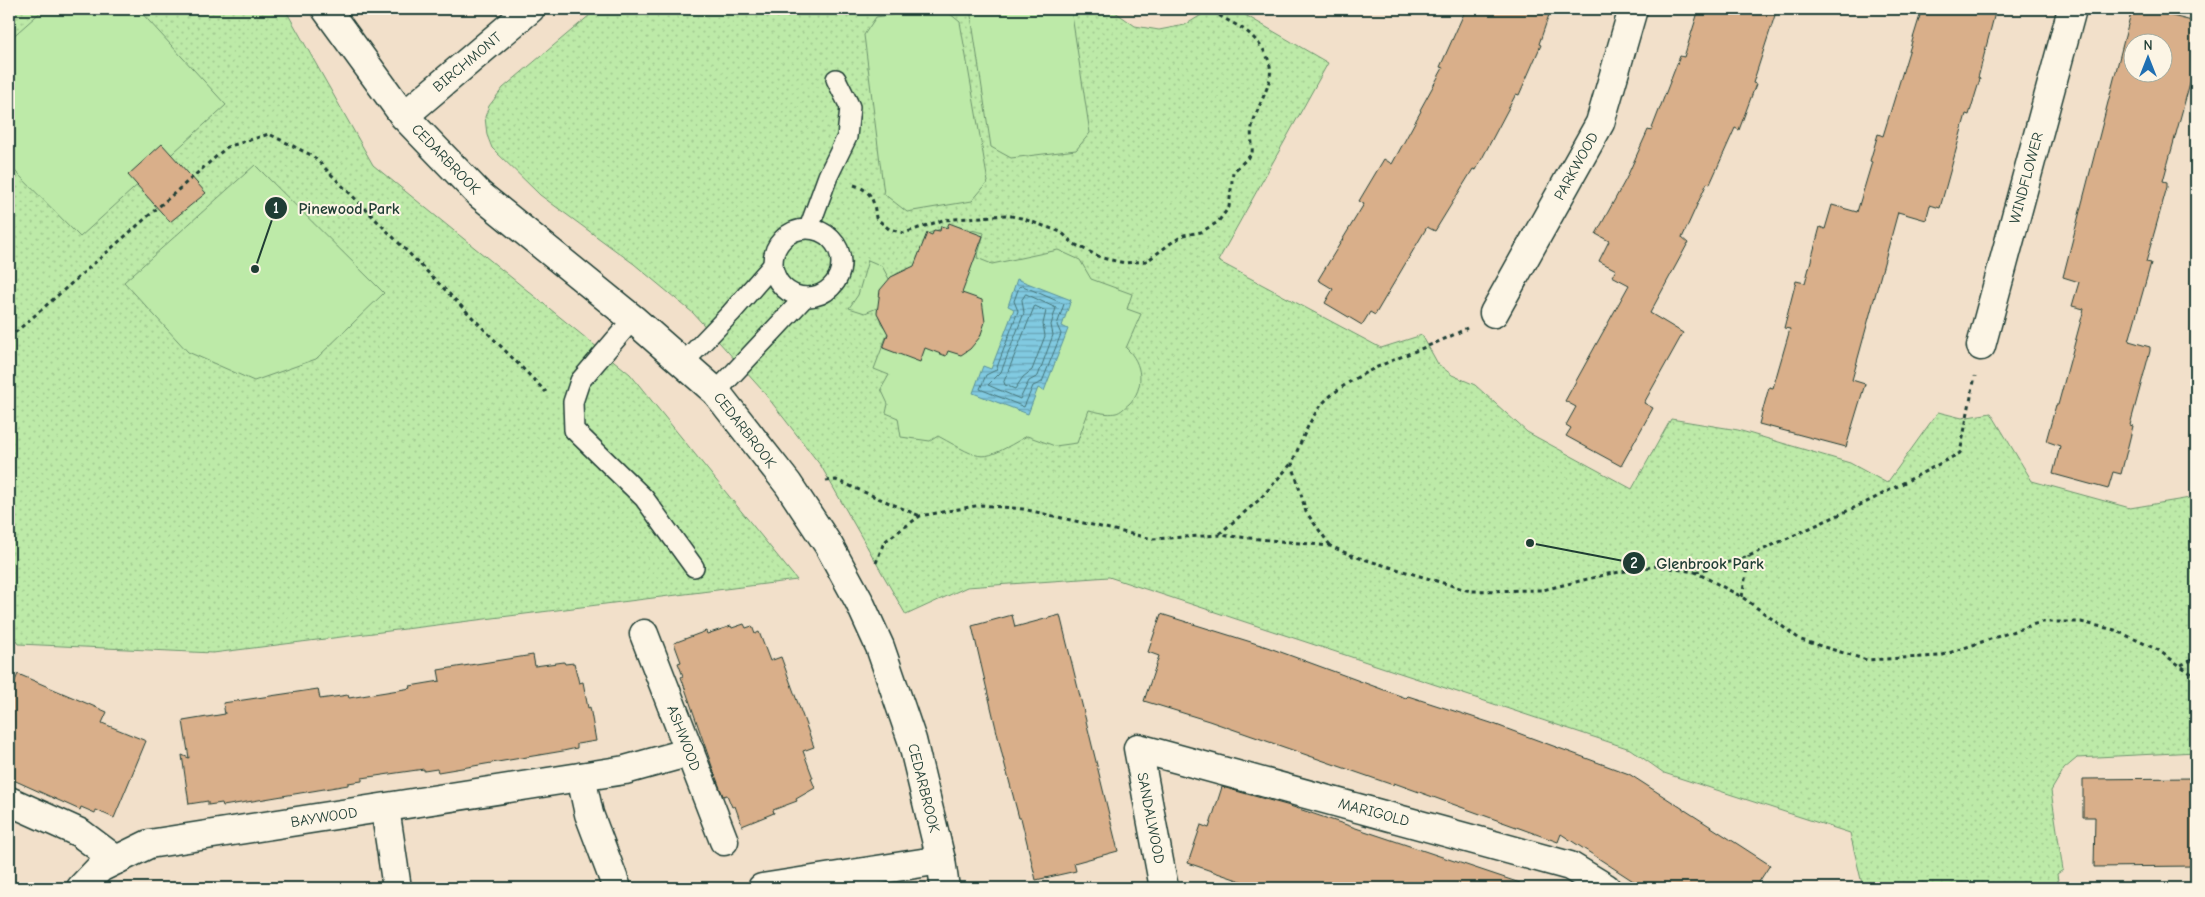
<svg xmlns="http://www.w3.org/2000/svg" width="2205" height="897" font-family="'Comic Neue',sans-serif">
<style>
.park{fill:url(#park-dots);stroke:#6e946e}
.pitch{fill:#bdeaa8;stroke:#6e946e}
.water{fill:url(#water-rules);stroke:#5a929c}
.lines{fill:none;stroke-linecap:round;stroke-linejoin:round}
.shore{stroke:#467579;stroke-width:1}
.building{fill:#d9af8a;stroke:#1f3d34;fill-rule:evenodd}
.service-casing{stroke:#1f3d34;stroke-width:22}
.minor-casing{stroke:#1f3d34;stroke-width:31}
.tertiary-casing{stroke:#1f3d34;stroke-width:31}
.path{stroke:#1f3d34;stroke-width:3;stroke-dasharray:4 4;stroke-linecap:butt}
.service{stroke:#fcf5e5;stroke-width:19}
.minor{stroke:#fcf5e5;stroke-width:28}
.tertiary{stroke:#fcf5e5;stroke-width:28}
.labels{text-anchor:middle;stroke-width:4;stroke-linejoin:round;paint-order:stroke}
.street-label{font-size:15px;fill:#1f3d34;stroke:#fcf5e5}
.leader{fill:none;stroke:#1f3d34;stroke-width:2}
.callout-dot{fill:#1f3d34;stroke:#fcf5e5;stroke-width:2}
.mark-label{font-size:15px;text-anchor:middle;font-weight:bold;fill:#fff}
.callout-label{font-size:16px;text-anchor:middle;font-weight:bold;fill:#1f3d34;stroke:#fcf5e5;stroke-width:4;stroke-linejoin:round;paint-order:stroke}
</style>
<defs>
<pattern id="park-dots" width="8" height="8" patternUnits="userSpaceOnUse" patternTransform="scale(1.25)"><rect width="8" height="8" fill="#bdeaa8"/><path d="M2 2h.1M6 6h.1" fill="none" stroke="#a2ca91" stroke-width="1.8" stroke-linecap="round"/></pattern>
<pattern id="water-rules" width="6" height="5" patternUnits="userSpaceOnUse" patternTransform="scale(1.25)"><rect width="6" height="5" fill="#81cae1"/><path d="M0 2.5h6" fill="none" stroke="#69a5b7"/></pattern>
</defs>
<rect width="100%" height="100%" fill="#f2e0ca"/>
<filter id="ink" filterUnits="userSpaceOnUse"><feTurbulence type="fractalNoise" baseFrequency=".02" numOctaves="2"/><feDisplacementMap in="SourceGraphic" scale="10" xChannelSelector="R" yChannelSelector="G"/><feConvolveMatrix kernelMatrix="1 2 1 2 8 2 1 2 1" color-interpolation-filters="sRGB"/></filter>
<g filter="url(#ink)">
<!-- park -->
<g class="park">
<polygon points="9,9 285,9 373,165 630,374 797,580 213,653 19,644 9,630"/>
<polygon points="597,9 1111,9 1135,26 1159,30 1185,25 1211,9 1235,9 1328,63 1218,261 1381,348 1422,335 1438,364 1452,375 1475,385 1527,432 1632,489 1671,419 1738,430 1850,463 1887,483 1938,412 1962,418 1991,413 2032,481 2130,508 2196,497 2196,752 2077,758 2064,769 2051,791 2063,870 2057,874 2059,888 1863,888 1850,833 1664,773 1630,749 1109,577 967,587 906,615 821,466 762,390 693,313 634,264 540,195 492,148 487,135 485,117 489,106 503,88"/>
</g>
<!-- pitch -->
<g class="pitch">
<polygon points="44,9 138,9 226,105 80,237 9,165 9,40"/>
<polygon points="931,9 944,9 960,22 988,182 972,201 907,212 884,194 864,35 876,17"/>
<polygon points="970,9 1071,9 1090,133 1076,150 1011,158 991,147"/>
<polygon points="255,165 384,293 316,359 254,381 188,352 124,282"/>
<path d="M 951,225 L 984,233 L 977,258 L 992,264 L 1058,250 L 1080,260 L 1091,279 L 1132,294 L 1127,309 L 1141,314 L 1126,348 C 1143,363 1145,388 1129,404 C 1125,407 1121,412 1116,413 C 1107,415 1098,412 1089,410 L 1077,443 L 1055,446 L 1027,436 C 979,463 986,462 938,436 L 930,441 L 901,437 L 898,418 L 886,413 L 888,404 L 881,389 L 889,375 L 874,369 L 888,332 L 881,323 L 877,308 L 865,313 L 849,308 L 858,295 L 868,260 L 882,266 L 889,279 L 901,271 L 914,267 L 927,234 Z"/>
</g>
<!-- water -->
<polygon class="water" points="1017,279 1071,300 1062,326 1068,329 1044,391 1038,388 1028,414 973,393 983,366 991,369 1014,309 1008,306"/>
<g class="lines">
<!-- shore -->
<g class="shore">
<polygon points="1023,286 1064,304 1057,325 1061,334 1042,382 1033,386 1024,407 980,389 986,375 996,370 1018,311 1014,301 1019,287"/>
<polygon points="1026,294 1056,308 1051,325 1053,335 1038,376 1029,381 1020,399 988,385 1001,372 1024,313 1022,300"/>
<polygon points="1035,306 1046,311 1043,324 1045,336 1032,370 1023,377 1015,389 1005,385 1004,382"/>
</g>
</g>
<!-- building -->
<g class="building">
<polygon points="1466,9 1551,9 1539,44 1541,45 1519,95 1516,94 1476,170 1473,169 1435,231 1427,227 1375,315 1370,312 1362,325 1325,303 1333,289 1318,280 1364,204 1359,201 1384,159 1392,164 1421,111 1420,110 1443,68 1440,67"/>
<polygon points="1699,9 1777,9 1753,83 1756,84 1739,130 1735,128 1710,184 1707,183 1682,238 1688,243 1650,313 1683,333 1644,403 1653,408 1621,466 1566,436 1571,428 1566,425 1576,407 1565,401 1629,285 1612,276 1616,270 1599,261 1609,241 1596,234 1626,179 1648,130 1651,131 1680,56 1684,57"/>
<polygon points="1922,9 1996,9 1978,78 1980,79 1969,115 1966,114 1940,208 1930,205 1926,220 1898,212 1852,380 1865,384 1846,447 1759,424 1769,387 1773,388 1790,329 1784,328 1796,281 1805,283 1820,227 1825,229 1832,205 1857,212 1872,162 1870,161 1878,134 1883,136"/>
<path d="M 2132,9 L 2144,9 L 2196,22 L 2196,61 L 2163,181 L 2167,182 L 2167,187 L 2146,262 L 2151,263 L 2129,341 L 2150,347 L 2150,351 L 2130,425 L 2133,426 L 2121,474 L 2113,472 L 2108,489 L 2053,474 L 2060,446 L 2046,441 L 2056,405 L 2058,405 L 2084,309 L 2072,306 L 2079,282 L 2063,277 ZM 2132,42 L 2162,42 L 2162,72 L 2132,72 Z"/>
<polygon points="162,144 206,193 170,222 128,175"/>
<polygon points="949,223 983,236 962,293 982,300 985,322 980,337 970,349 961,355 948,351 946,356 925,348 920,362 883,348 888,334 877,313 880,290 891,277 914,266 927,233 932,235 934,230 940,231 941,226 947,228"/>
<polygon points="1161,614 1267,647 1406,698 1408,696 1491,723 1629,774 1770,865 1755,888 1644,888 1561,834 1558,842 1394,783 1393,785 1209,721 1144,701 1159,656 1148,652"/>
<polygon points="1012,615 1015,627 1060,615 1118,851 1074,863 1076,871 1036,880 1021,818 1019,818 1002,754 972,626"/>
<polygon points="744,624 746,628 752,626 755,634 759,632 770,661 781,657 814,747 803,751 813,778 811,778 815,788 796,799 797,801 773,810 774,813 742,826 735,806 732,807 727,795 723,796 715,775 681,677 683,676 678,663 681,662 674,643 706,631 707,634 731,626 732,628"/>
<polygon points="533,655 535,666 564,662 565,664 574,663 579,683 583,682 588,708 590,707 596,741 577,744 577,748 563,751 438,772 437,769 424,771 424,769 362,778 362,781 348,783 348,785 223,806 222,803 208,805 208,801 189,804 182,755 189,758 183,721 225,714 223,703 318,689 320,699 348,695 349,698 411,688 410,686 440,681 438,670"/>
<polygon points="18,674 107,712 102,723 146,741 114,818 96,810 95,813 81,807 80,810 9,778 9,694"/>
<polygon points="2194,778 2194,785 2196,785 2196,866 2094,867 2095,817 2083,817 2083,779"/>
<polygon points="1222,787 1290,806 1520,883 1519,888 1261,888 1188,863 1201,825 1209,828"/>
</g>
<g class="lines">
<!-- service casing -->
<g class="service-casing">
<g id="service">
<polyline points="809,228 828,176 847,137 850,107 836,79"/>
<circle cx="807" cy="263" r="34"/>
<polyline points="633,319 580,381 573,402 574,430 644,498 694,567"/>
<polyline points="684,362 731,313 772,266"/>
<polyline points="716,392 805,297"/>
</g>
</g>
<!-- minor casing -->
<g class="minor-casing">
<g id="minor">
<polyline points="404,116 530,9"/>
<polyline points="1494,313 1600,123 1633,9"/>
<polyline points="1981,346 2072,9"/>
<polyline points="644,634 724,841"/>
<polyline points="581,777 589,814 617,888"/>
<polyline points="9,801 80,833 116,860"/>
<polyline points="385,808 397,888"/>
<polyline points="81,888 100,868 149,844 625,770 690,752"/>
<polyline points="762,888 941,860"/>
<polyline points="1164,888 1138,748 1570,866 1606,888"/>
</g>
</g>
<!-- tertiary casing -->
<g class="tertiary-casing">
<polyline id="tertiary" points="326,9 404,116 479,194 633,319 716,392 788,484 829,546 859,601 880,647 912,740 941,860 945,888"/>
</g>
<!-- path -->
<g class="path">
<path d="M 854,185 C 872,191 874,200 876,218 L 889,229 L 904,233 L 943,220 L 1006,215 L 1021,218 L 1061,232 L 1074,244 L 1102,258 L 1125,263 L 1147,261 L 1171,243 L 1184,235 L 1201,232 L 1218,222 L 1229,207 L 1233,172 L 1252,154 C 1253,145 1250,135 1252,127 C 1262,88 1288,73 1252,36 C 1241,25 1223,20 1210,9"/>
<polyline points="9,338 227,147 269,134 313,156 546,392"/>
<polyline points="826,481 836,480 920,516"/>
<polyline points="1219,534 1259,500 1291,464"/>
<path d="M 1330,545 L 1306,512 L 1292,463 C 1301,443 1310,415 1327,399 C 1367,363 1421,353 1467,328"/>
<polyline points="876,563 884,542 920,516 981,505 1023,509 1153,539 1219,535 1330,546 1353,556 1470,591 1543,590 1608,574 1657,566 1695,572 1742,597 1801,640 1867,660 1940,656 2041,622 2081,622 2115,630 2158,650 2196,677"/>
<polyline points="1696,572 1749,556 1871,500 1960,453 1975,376"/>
<polyline points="1742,597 1749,556"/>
<polyline points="2181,665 2196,658"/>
</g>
<!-- service -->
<use href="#service" class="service"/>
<!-- minor -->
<use href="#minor" class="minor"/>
<!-- tertiary -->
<use href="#tertiary" class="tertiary"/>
</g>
</g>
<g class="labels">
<!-- street labels -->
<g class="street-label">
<text transform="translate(467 62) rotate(-40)" y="5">BIRCHMONT</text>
<text transform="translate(446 159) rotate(46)" y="5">CEDARBROOK</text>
<text transform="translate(1576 166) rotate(-61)" y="5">PARKWOOD</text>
<text transform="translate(2026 178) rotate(-75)" y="5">WINDFLOWER</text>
<text transform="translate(745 430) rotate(52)" y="5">CEDARBROOK</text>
<text transform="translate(684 738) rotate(69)" y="5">ASHWOOD</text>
<text transform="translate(924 788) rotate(76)" y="5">CEDARBROOK</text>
<text transform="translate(1374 812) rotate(15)" y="5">MARIGOLD</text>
<text transform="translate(324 817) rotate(-9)" y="5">BAYWOOD</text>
<text transform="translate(1151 818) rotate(79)" y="5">SANDALWOOD</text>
</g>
</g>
<!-- callouts -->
<path class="leader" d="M255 269L276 208M1530 543L1634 563"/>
<g class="callout-dot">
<circle cx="255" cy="269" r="5"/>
<circle cx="1530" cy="543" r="5"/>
<circle cx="276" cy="208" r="12"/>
<circle cx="1634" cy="563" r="12"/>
</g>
<g class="mark-label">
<text x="276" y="213">1</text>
<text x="1634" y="568">2</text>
</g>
<g class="callout-label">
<text x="349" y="214">Pinewood Park</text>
<text x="1710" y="569">Glenbrook Park</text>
</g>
<!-- margin -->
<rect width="2205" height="897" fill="none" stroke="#fcf5e5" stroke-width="30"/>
<rect x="15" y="15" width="2175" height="867" fill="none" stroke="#1f3d34" stroke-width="2" filter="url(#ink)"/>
<!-- north arrow -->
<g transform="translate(2148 58)"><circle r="24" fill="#fcf5e5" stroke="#a4ab9e"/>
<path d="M0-4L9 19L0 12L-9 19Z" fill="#1f6fb2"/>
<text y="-8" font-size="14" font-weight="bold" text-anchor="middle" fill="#1f3d34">N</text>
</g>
</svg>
